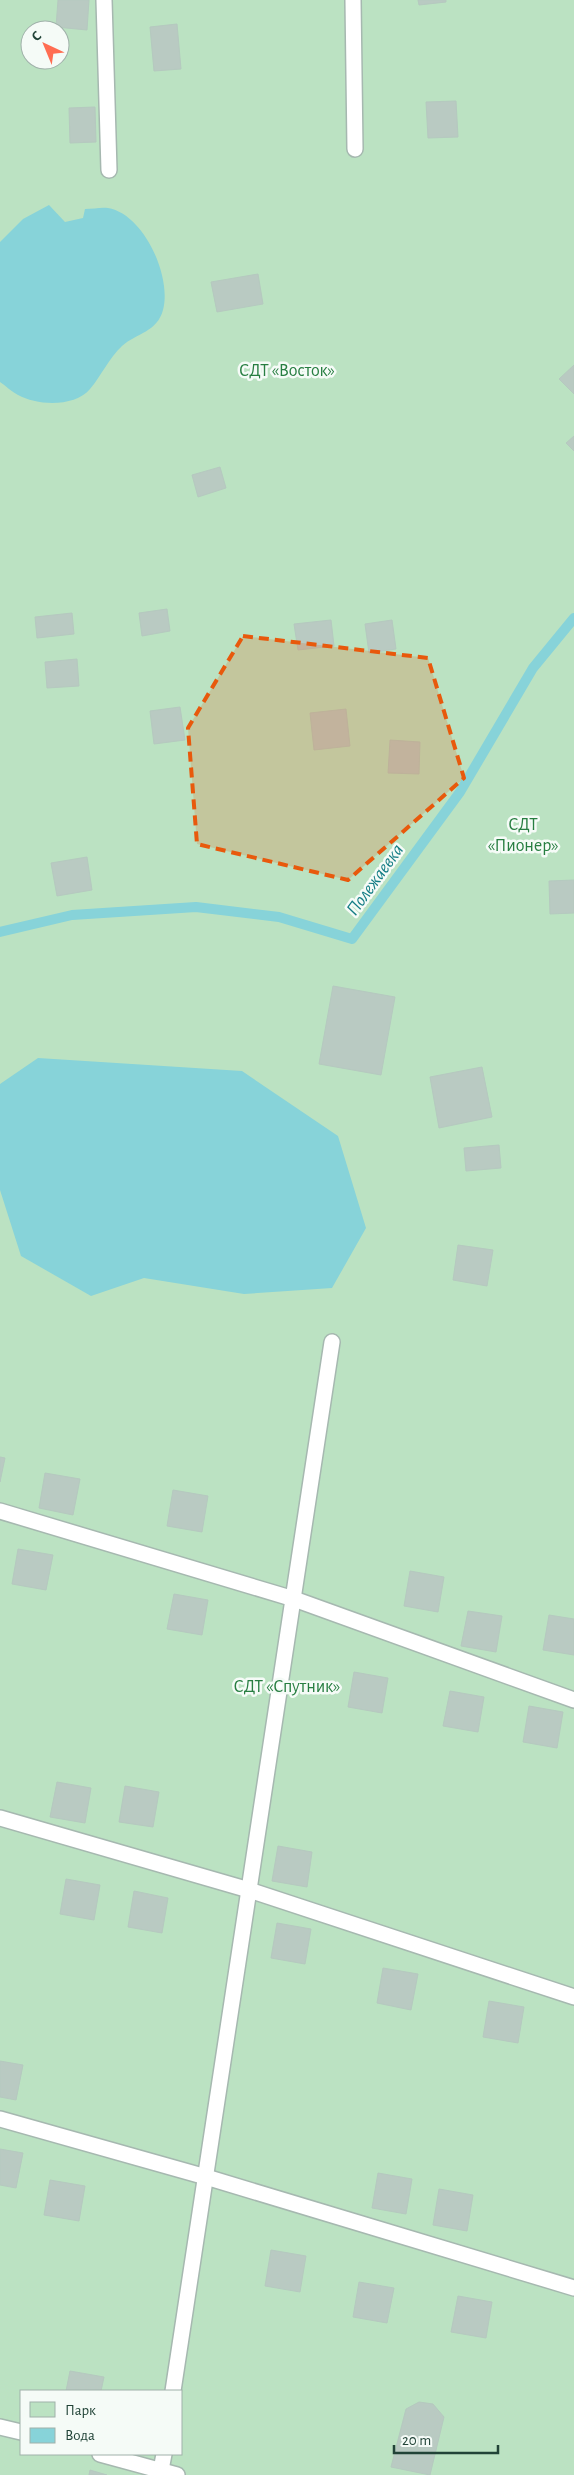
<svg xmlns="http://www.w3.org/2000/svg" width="574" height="2475" font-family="'Alegreya Sans',sans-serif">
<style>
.green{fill:#bbe2c2;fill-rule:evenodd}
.water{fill:#87d3d9}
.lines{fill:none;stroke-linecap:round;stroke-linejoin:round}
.stream{stroke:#87d3d9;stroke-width:10}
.building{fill:#b9cac2;stroke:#b5c9bf}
.service-casing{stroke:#a6b8b0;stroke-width:18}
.service{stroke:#fff;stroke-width:15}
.marked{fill:#e8590c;fill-opacity:0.2;stroke:#e8590c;stroke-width:4;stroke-dasharray:10 6;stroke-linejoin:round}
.labels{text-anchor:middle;stroke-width:5;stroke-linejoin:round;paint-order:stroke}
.park-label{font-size:18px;fill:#277e41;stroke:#f5fbf7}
.water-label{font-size:19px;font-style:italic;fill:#147d85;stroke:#f5fbf7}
</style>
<rect width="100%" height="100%" fill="#e4efe9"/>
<!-- green -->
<path class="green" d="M 0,0 L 574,0 L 574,2475 L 0,2475 ZM 30,30 L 60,30 L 60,60 L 30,60 ZM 21,2391 L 181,2391 L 181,2454 L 21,2454 Z"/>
<!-- water -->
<g class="water">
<path d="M 49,205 L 65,222 L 83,218 L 85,209 C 93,209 101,207 108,208 C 144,214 172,277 163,310 C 157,332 137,333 122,346 C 109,358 101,376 90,389 C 75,407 38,406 18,395 C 12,392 6,386 0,382 L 0,242 L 23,219 Z"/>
<polygon points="38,1058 242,1071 338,1136 366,1228 332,1288 244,1294 144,1278 91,1296 21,1256 0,1190 0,1084"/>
</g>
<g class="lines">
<!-- stream -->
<polyline class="stream" points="0,932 72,915 196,907 279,917 352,939 460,792 533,668 574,618"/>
</g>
<!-- building -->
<g class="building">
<polygon points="58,0 89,0 87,30 56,27"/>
<polygon points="418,0 446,0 446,2 419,5"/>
<polygon points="177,24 181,69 154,71 150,27"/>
<polygon points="456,101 458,137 428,138 426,102"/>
<polygon points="95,107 96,142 70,143 69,108"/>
<polygon points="258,274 263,304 217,312 211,282"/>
<polygon points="574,365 574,394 559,379"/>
<polygon points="574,436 574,451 566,443"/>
<polygon points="220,467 226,488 198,497 192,475"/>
<polygon points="167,609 170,631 142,636 139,613"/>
<polygon points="72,613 74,634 37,638 35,617"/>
<polygon points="331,620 334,646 298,650 294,624"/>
<polygon points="392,620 396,649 369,653 365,624"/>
<polygon points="77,659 79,686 47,688 45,662"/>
<polygon points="180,707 185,740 154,744 150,711"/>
<polygon points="346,709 350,746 314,750 310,713"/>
<polygon points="390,740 420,742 419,774 388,773"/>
<polygon points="87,857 92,890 57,896 51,863"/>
<polygon points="574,880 574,913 550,914 549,881"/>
<polygon points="333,986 395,997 381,1075 319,1064"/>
<polygon points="482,1067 492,1117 439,1128 430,1077"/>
<polygon points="499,1145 501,1168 466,1171 464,1148"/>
<polygon points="458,1245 493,1250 487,1286 453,1280"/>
<polygon points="0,1457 5,1458 0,1482"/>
<polygon points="45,1473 80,1479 73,1515 39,1508"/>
<polygon points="173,1490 208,1496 202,1532 167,1526"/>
<polygon points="18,1549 53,1555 46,1590 12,1584"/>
<polygon points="410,1571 444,1577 438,1612 404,1606"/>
<polygon points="174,1594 208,1600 202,1635 167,1629"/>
<polygon points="468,1611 502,1616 496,1652 461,1646"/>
<polygon points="549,1615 574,1619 574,1655 543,1650"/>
<polygon points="354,1672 388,1678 382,1713 348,1707"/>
<polygon points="450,1691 484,1697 478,1732 443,1726"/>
<polygon points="529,1706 563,1712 557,1748 523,1742"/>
<polygon points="57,1782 91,1788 85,1823 50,1817"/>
<polygon points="125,1786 159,1792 153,1827 119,1822"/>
<polygon points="278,1846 312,1852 307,1887 272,1881"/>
<polygon points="66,1879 100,1885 94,1920 60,1914"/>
<polygon points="134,1891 168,1898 162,1933 128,1927"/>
<polygon points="277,1923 311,1929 305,1964 271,1958"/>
<polygon points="383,1968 418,1974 411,2010 377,2003"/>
<polygon points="489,2001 524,2007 518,2043 483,2037"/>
<polygon points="0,2061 23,2065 16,2100 0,2097"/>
<polygon points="0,2149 23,2153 16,2188 0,2185"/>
<polygon points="378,2173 412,2179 406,2214 372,2208"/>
<polygon points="50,2180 85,2186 79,2221 44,2215"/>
<polygon points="439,2189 473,2195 467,2231 433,2225"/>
<polygon points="271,2250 306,2256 300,2292 265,2286"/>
<polygon points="359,2282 394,2288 387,2323 353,2317"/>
<polygon points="458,2296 492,2302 486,2338 451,2332"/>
<polygon points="70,2371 104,2377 101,2391 66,2391"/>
<polygon points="419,2402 433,2404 444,2417 430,2475 391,2467 406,2409"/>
<polygon points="90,2470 107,2475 89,2475"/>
</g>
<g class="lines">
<!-- service casing -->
<g class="service-casing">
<g id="service">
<polyline points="104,0 109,170"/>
<polyline points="353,0 355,149"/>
<polyline points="0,1511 294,1599 574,1700"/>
<polyline points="0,1818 249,1890 574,1997"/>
<polyline points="0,2119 206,2177 574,2288"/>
<polyline points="173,2391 332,1342"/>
<polyline points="0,2427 21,2432"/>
<polyline points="100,2454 177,2475"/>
<polyline points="161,2470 164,2454"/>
</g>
</g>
<!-- service -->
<use href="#service" class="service"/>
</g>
<!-- marked area -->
<path class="marked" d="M 243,636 L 428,658 L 464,778 L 348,880 L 197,844 L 188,728 Z"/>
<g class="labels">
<!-- park labels -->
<g class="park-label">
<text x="287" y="376">СДТ «Восток»</text>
<text x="523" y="830">СДТ<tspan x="523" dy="21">«Пионер»</tspan></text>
<text x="287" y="1692">СДТ «Спутник»</text>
</g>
<!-- water labels -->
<g class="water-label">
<text transform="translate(374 879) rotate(-54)" y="7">Полежаевка</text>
</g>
</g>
<!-- legend -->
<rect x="20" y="2390" width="162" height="65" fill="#f5fbf7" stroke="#a0b1aa"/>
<rect x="30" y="2402" width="25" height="15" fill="#bbe2c2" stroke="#a0b1aa"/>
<text x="65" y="2415" font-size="15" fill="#214337">Парк</text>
<rect x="30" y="2428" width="25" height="15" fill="#87d3d9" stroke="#a0b1aa"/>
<text x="65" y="2440" font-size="15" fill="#214337">Вода</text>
<!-- north arrow -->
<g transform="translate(45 45) rotate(316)"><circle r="24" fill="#f5fbf7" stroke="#a0b1aa"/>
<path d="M0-4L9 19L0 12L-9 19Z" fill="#ff6d52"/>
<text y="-8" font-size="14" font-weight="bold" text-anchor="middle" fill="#214337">С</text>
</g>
<!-- scale -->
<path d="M394 2445v8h104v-8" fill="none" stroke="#214337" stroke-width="2.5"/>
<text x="402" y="2445" font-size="15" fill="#214337" stroke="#f5fbf7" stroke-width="4" paint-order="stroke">20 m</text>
</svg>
